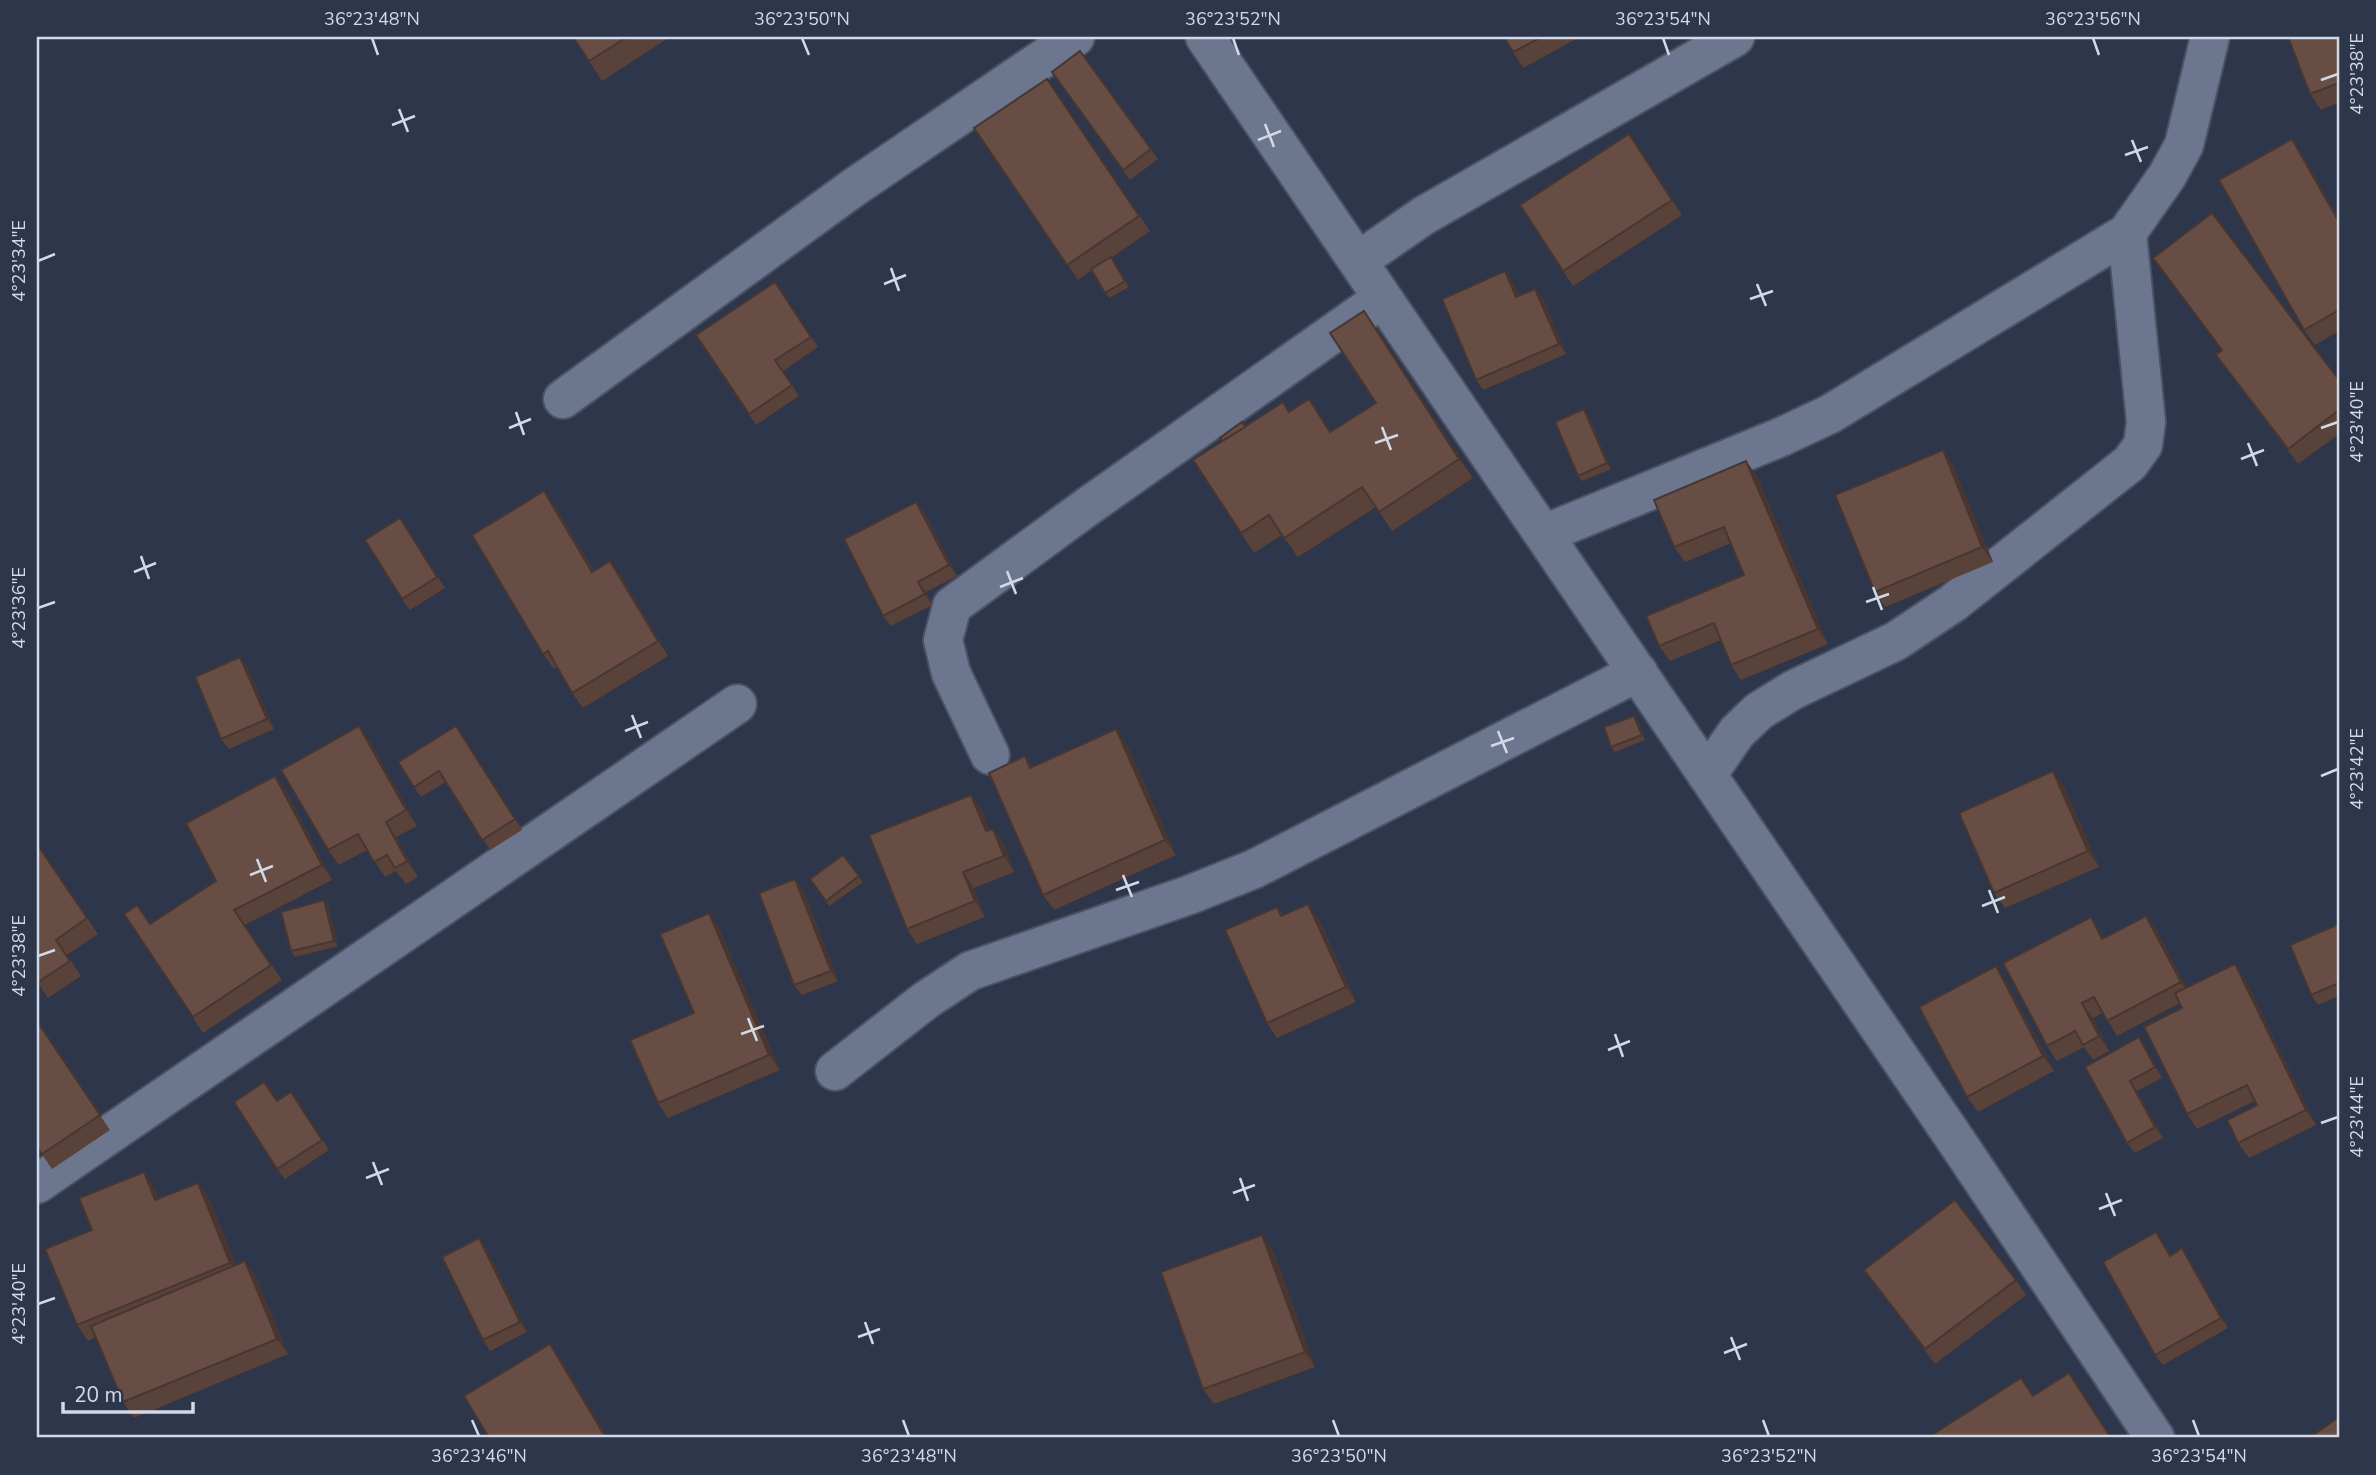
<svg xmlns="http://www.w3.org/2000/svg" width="2376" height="1475" font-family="'Nunito Sans',sans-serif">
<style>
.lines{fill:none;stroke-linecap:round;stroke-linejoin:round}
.street-casing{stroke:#4a5263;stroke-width:42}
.street{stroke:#6c768e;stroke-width:38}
.wall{fill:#59423a}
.shaded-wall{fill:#483630}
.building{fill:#674d44;stroke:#483630;stroke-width:2}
.ticks{fill:none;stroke:#d3d9e6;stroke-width:2.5}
.neatline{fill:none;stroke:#d3d9e6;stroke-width:2.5}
.ticks-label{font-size:18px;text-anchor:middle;fill:#d3d9e6}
</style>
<rect width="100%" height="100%" fill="#2d364b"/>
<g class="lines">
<!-- street casing -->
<g class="street-casing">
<g id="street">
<polyline points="1205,37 1959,1145 2155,1438"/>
<polyline points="1358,261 1423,216 1735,37"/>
<polyline points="563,399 853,188 1075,37"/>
<polyline points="1544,534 1781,437 1830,414 2127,233 2167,176 2184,145 2210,37"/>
<polyline points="990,755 951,673 943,640 952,606 1087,507 1373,305"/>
<polyline points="1707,775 1737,732 1759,711 1793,690 1896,641 1953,603 2130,463 2143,445 2146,422 2127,233"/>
<polyline points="835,1071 926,1000 970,971 1189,895 1254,869 1638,672"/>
<polyline points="37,1184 737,704"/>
</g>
</g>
<!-- street -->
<use href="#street" class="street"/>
</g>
<!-- wall -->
<g class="wall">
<polygon points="573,37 670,37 602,81"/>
<polygon points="1504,37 1580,37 1523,68 1513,52"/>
<polygon points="2339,37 2339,102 2321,110 2310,94"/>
<polygon points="1080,51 1158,159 1130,180 1052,72"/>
<polygon points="1047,79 1150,231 1111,258 1115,263 1129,287 1109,298 1092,270 1078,280 974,128"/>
<polygon points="1629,134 1682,215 1573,286 1563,271"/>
<polygon points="2302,154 2339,219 2339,331 2315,345 2304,330"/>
<polygon points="2153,258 2339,380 2339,434 2298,464 2227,370 2216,355 2222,350"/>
<polygon points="775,282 818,347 783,371 799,396 756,425 696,335"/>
<polygon points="1513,282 1519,296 1535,289 1543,299 1566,354 1483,390 1476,380"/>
<polygon points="1377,330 1473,478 1392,531 1376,507 1298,557 1282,535 1254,553 1241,533 1245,427 1289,412 1309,399 1331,432 1376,403"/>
<polygon points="1588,414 1611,469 1582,481 1578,476"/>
<polygon points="1953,465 1993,562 1885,607 1875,592"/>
<polygon points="1757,476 1828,644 1741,680 1731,665 1721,640 1670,661 1659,646 1744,575 1731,543 1685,562 1674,547"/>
<polygon points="916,502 924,512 957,576 926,592 932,605 891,626 883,616"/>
<polygon points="555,506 594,571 610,561 621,576 668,656 583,708 572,693 557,667 554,669 543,654"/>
<polygon points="407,528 445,588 410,610 402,599"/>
<polygon points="248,668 274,729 229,749 221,739"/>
<polygon points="1638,721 1645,740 1615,752 1611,747"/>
<polygon points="456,726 522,830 490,850 446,782 421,797 414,787"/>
<polygon points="370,742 417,826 396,837 418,877 406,884 396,871 385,877 367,850 339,865 328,850"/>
<polygon points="1127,745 1176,855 1054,910 1043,895 1025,756 1032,767"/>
<polygon points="275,776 286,791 332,880 245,925 282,980 203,1033 124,914 150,924 216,881"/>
<polygon points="2064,786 2099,867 2005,908 1994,893"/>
<polygon points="971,795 982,810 989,830 993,829 1004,844 1014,872 974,888 985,917 917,944 907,929"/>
<polygon points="37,844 98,934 67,955 81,976 48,998 37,982"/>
<polygon points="843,855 863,882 829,906 810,879"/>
<polygon points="803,889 838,981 802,995 794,985"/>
<polygon points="324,900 328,905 338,946 295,957 291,951"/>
<polygon points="1277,907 1283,915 1319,919 1356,1002 1277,1038 1267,1023"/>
<polygon points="709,913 719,928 780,1070 668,1118 658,1103 694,1013"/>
<polygon points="2146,916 2157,931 2186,987 2245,979 2316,1125 2249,1158 2238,1143 2257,1105 2255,1101 2197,1129 2187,1114 2182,1008 2180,1003 2117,1036 2103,1013 2093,1018 2109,1051 2093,1060 2084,1047 2057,1061 2047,1046 2091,917 2104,938"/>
<polygon points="2339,924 2339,996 2318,1005 2311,995"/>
<polygon points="2006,981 2054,1071 1978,1112 1967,1097"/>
<polygon points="37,1021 110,1130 52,1169 37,1147"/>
<polygon points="2146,1048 2162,1078 2137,1091 2163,1138 2135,1153 2127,1143 2085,1067"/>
<polygon points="291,1092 329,1150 285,1179 277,1169 277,1101"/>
<polygon points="198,1183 209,1198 236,1265 245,1261 256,1277 288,1354 134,1418 123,1402 96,1337 88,1341 77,1325 92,1230 154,1187 159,1199"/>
<polygon points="2156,1232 2171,1255 2182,1248 2189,1259 2228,1328 2163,1365 2155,1355"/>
<polygon points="479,1238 486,1248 527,1332 490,1351 483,1340"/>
<polygon points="1273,1250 1315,1367 1214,1404 1203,1389"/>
<polygon points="1864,1270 2016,1280 2026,1295 1935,1364"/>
</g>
<!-- shaded-wall -->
<g class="shaded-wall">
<polygon points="1629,134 1640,149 1682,215 1672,200"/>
<polygon points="2292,139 2302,154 2339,219 2339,222"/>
<polygon points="1505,271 1513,282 1523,307 1516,297"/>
<polygon points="1535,289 1543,299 1566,354 1559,344"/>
<polygon points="1364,311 1377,330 1473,478 1459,459"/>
<polygon points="1584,409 1588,414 1611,469 1607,463"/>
<polygon points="1943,450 1953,465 1993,562 1982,547"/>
<polygon points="1746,461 1757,476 1828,644 1818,629"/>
<polygon points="544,491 555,506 603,587 592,572"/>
<polygon points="916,502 924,512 957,576 949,565"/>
<polygon points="610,561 621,576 668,656 658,641"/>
<polygon points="918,582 926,592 932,605 925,594"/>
<polygon points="240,657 248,668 274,729 267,719"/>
<polygon points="1634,716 1638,721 1645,740 1642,735"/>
<polygon points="359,726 370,742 417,826 406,810"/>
<polygon points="1116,729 1127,745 1176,855 1165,840"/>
<polygon points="2053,771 2064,786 2099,867 2088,851"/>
<polygon points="275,776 286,791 332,880 322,865"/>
<polygon points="971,795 982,810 996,847 986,831"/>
<polygon points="386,822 396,837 418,877 407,861"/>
<polygon points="993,829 1004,844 1014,872 1004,856"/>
<polygon points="963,872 974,888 985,917 975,901"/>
<polygon points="795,879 803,889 838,981 831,971"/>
<polygon points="324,900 328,905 338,946 334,941"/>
<polygon points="1308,904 1319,919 1356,1002 1346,987"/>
<polygon points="709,913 719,928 780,1070 769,1055"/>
<polygon points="2146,916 2157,931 2191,997 2181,982"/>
<polygon points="2091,917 2101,932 2113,954 2102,939"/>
<polygon points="2235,964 2245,979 2316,1125 2306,1110"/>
<polygon points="1996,966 2006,981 2054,1071 2043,1056"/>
<polygon points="2082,1003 2093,1018 2109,1051 2099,1036"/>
<polygon points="2139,1037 2146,1048 2162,1078 2155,1067"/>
<polygon points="2130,1081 2137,1091 2163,1138 2155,1127"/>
<polygon points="144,1172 154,1187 166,1215 155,1200"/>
<polygon points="198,1183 209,1198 241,1278 230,1263"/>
<polygon points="1262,1235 1273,1250 1315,1367 1305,1352"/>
<polygon points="479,1238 486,1248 527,1332 520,1322"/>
<polygon points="2182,1248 2189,1259 2228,1328 2221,1318"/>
<polygon points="245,1261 256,1277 288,1354 277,1339"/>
<polygon points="550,1344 564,1364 608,1438 606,1438"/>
<polygon points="2069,1373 2082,1392 2112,1438 2111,1438"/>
</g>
<!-- building -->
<g class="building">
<polygon points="573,37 627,37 589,61"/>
<polygon points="1504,37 1542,37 1513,52"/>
<polygon points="2288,37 2339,37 2339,83 2310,94"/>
<polygon points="1080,51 1151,149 1123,170 1052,72"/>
<polygon points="1047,79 1139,216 1067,265 974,128"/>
<polygon points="1629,134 1672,200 1563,271 1520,205"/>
<polygon points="2292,139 2339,222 2339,310 2304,330 2219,180"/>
<polygon points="2212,213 2339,380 2339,410 2288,449 2216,355 2222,350 2153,258"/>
<polygon points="1111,257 1125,281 1105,293 1091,269"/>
<polygon points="1505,271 1516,297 1535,289 1559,344 1476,380 1442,299"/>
<polygon points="775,282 811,337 775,360 792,385 749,414 696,335"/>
<polygon points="1364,311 1459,459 1379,512 1362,487 1284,538 1269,515 1241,533 1193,460 1283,402 1289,412 1309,399 1330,432 1376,403 1330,333"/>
<polygon points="1584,409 1607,463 1578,476 1555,422"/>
<polygon points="1242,422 1245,427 1222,441 1220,438"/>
<polygon points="1943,450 1982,547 1875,592 1835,495"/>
<polygon points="1746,461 1818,629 1731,665 1714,623 1659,646 1646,616 1744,575 1724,527 1674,547 1654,500"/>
<polygon points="544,491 592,572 610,561 658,641 572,693 548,651 543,654 472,535"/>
<polygon points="916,502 949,565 918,582 925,594 883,616 844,539"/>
<polygon points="400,518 437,577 402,599 365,540"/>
<polygon points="240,657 267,719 221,739 195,677"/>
<polygon points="1634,716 1642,735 1611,747 1604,727"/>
<polygon points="359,726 406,810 386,822 407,861 395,868 387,855 374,862 358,834 328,850 281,770"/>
<polygon points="456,726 515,819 482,840 439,771 414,787 398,762"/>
<polygon points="1116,729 1165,840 1043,895 989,773 1025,756 1030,768"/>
<polygon points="2053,771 2088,851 1994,893 1959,813"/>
<polygon points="275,776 322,865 234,910 271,965 193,1017 124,914 137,905 150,924 216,881 186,823"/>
<polygon points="971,795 986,831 993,829 1004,856 963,872 975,901 907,929 869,835"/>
<polygon points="37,844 87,918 56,940 70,961 37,983"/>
<polygon points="843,855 859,876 826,901 810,879"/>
<polygon points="795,879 831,971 794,985 759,893"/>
<polygon points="324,900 334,941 291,951 281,912"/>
<polygon points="1308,904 1346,987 1267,1023 1225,930 1277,907 1281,916"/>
<polygon points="709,913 769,1055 658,1103 630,1040 694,1013 660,934"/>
<polygon points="2146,916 2181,982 2107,1021 2094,997 2082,1003 2099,1036 2083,1045 2075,1031 2047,1046 2003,963 2091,917 2102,939"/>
<polygon points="2339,924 2339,983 2311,995 2290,945"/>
<polygon points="2235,964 2306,1110 2238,1143 2227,1120 2257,1105 2247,1085 2187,1114 2144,1027 2182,1008 2175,993"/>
<polygon points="1996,966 2043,1056 1967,1097 1919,1007"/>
<polygon points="37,1021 100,1115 42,1154 37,1147"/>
<polygon points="2139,1037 2155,1067 2130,1081 2155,1127 2127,1143 2085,1067"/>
<polygon points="264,1082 277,1101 291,1092 322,1140 277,1169 234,1102"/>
<polygon points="144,1172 155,1200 198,1183 230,1263 77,1325 45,1249 92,1230 79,1198"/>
<polygon points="1955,1200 2016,1280 1925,1349 1864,1270"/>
<polygon points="2156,1232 2170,1256 2182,1248 2221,1318 2155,1355 2103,1262"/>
<polygon points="1262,1235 1305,1352 1203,1389 1161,1272"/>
<polygon points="479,1238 520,1322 483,1340 442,1257"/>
<polygon points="245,1261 277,1339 123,1402 91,1326"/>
<polygon points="550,1344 606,1438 489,1438 464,1396"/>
<polygon points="2069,1373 2111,1438 1927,1438 2021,1378 2033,1396"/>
<polygon points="2339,1417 2339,1438 2309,1438"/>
</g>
<!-- ticks -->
<path class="ticks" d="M 372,38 L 378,55M 802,38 L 809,55M 1233,38 L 1239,55M 1663,38 L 1669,55M 2093,38 L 2099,55M 2321,80 L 2338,74M 399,109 L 408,132M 1265,124 L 1274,147M 392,125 L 415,116M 1258,140 L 1281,131M 2132,140 L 2141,162M 2125,155 L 2148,147M 38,261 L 55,254M 891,268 L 899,291M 884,284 L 906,275M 1757,284 L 1766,306M 1750,299 L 1773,291M 516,412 L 524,435M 1382,427 L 1391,450M 509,428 L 531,419M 2321,428 L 2338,422M 1375,443 L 1398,435M 2248,443 L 2257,466M 2241,459 L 2264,450M 141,556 L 149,579M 1007,571 L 1016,594M 134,572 L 156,563M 1000,587 L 1023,578M 1873,587 L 1882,610M 1866,602 L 1889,594M 38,608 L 55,602M 632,715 L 641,738M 625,731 L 648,722M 1498,731 L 1507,753M 1491,746 L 1514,738M 2321,776 L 2338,769M 257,859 L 266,882M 250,875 L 273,866M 1123,875 L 1132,897M 1116,890 L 1139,882M 1989,890 L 1998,913M 1982,906 L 2005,897M 38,956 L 55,950M 748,1018 L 757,1041M 741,1034 L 764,1026M 1615,1034 L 1623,1057M 1608,1050 L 1630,1041M 2321,1123 L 2338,1117M 373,1162 L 382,1185M 366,1178 L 389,1169M 1240,1178 L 1248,1201M 1233,1193 L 1255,1185M 2106,1193 L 2115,1216M 2099,1209 L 2122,1200M 38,1304 L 55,1298M 865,1322 L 873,1344M 858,1337 L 880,1329M 1731,1337 L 1740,1360M 1724,1353 L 1747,1344M 472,1420 L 479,1436M 903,1420 L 909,1436M 1333,1420 L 1339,1436M 1763,1420 L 1769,1436M 2193,1420 L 2199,1436"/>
<!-- border -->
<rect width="2376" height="1475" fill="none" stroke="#2d364b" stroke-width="77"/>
<!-- scale -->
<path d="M63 1402v10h130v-10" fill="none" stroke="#d3d9e6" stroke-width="3.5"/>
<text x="74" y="1402" font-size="21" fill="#d3d9e6" stroke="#2d364b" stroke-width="5" paint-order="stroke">20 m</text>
<rect x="38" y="38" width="2300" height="1398" class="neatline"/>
<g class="ticks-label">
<text x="372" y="25">36°23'48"N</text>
<text x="802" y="25">36°23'50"N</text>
<text x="1233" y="25">36°23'52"N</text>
<text x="1663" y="25">36°23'54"N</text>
<text x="2093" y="25">36°23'56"N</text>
<text transform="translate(2357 74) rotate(-90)" y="6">4°23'38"E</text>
<text transform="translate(19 261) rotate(-90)" y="6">4°23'34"E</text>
<text transform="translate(2357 422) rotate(-90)" y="6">4°23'40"E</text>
<text transform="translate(19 608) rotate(-90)" y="6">4°23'36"E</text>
<text transform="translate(2357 769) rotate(-90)" y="6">4°23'42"E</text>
<text transform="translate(19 956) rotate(-90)" y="6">4°23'38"E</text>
<text transform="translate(2357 1117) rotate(-90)" y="6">4°23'44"E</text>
<text transform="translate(19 1304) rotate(-90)" y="6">4°23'40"E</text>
<text x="479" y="1462">36°23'46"N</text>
<text x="909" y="1462">36°23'48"N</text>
<text x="1339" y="1462">36°23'50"N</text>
<text x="1769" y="1462">36°23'52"N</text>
<text x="2199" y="1462">36°23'54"N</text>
</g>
</svg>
